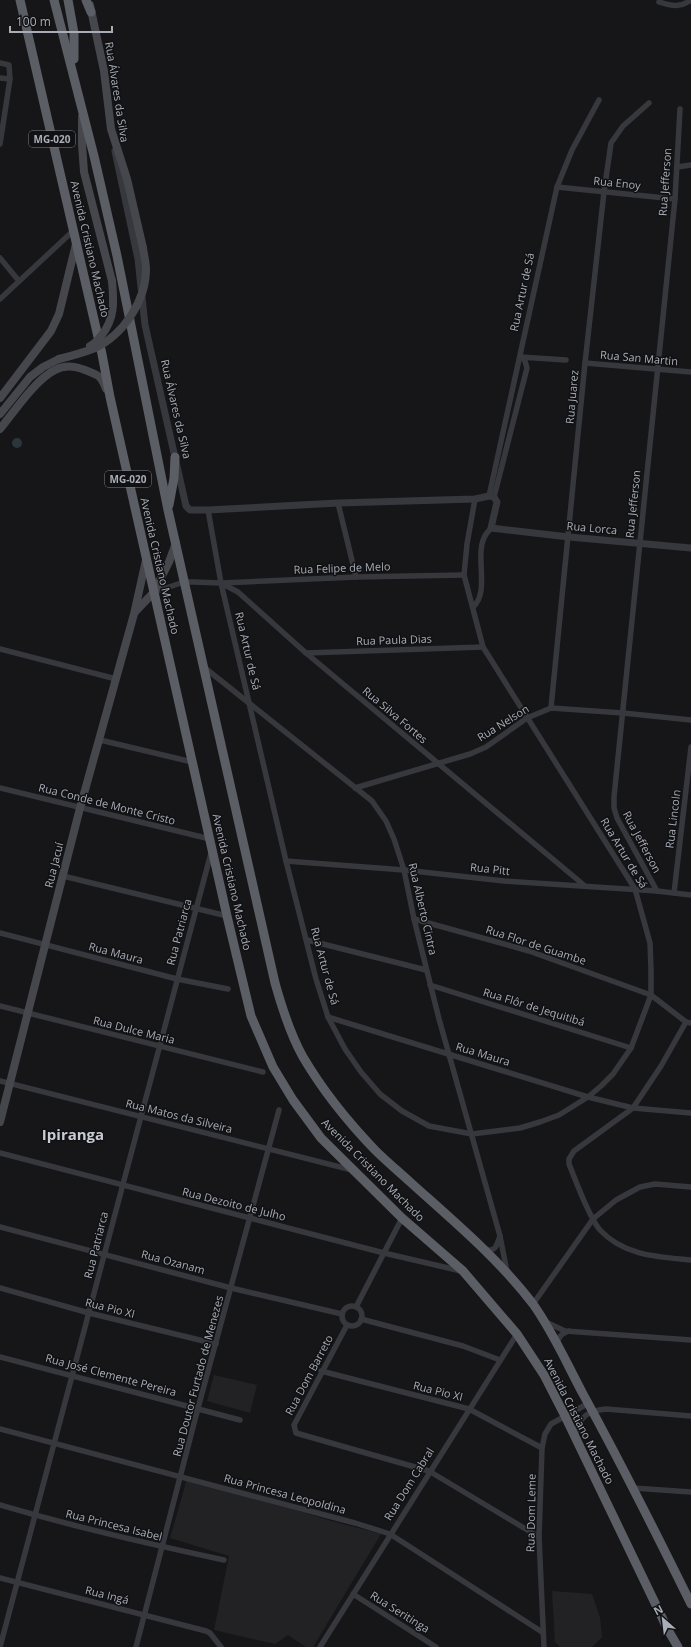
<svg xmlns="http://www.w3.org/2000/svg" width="691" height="1647" font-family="'Open Sans',sans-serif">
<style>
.built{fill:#222225}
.water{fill:#2c353c}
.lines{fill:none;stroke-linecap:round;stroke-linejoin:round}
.minor{stroke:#37383d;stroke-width:5.5}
.tertiary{stroke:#37383d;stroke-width:7}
.secondary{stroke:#45474d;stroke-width:8}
.trunk{stroke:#5b5e65;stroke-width:9}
.secondary-bridge{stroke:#45474d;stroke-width:8}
.labels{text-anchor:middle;stroke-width:3;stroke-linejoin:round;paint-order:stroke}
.shield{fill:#111113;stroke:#7b7e86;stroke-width:1}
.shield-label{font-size:10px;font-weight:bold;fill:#a8adb8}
.street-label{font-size:11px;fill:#a8adb8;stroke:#111113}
.district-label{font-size:15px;font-weight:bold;fill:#c9ccd4;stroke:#111113}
</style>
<rect width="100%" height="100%" fill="#161618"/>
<!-- built -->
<g class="built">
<polygon points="214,1375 257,1385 250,1413 207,1401"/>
<polygon points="187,1479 259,1499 328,1520 381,1534 313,1647 306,1647 288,1635 275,1644 214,1630 229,1556 170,1538"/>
<polygon points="552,1591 592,1594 600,1617 602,1637 592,1647 560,1647 555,1642"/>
</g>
<!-- water -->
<circle class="water" cx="17" cy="443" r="5"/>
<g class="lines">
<!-- minor -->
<g class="minor">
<path d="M 660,0 L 659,2 C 671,6 680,8 691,0"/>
<polyline points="0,63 9,65 10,79 0,144"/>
<polyline points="0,78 10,79"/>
<polyline points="677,167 691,165"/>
<polyline points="557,187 675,199"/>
<polyline points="0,258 19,281"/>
<polyline points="0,299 73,231"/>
<polyline points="520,357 566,360"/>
<polyline points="585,363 691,372"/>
<polyline points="489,496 557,187 572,150 599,100"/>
<polyline points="494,497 527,368 525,361 522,357"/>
<polyline points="338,503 356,577"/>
<polyline points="208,510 221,583 286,861 316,979 328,1017 345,1049 361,1072 380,1094 402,1111 429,1126 472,1134 520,1128 540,1122 559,1115 588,1097 601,1086 613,1074 631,1048 651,995 651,969 650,943 635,889 483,647 464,575 467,544 475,499"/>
<polyline points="222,583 356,577 464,575"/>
<polyline points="154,592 184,582 194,582 221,583 238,592 306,653 585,886"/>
<path d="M 473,607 C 490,592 475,557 484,538 C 485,534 489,531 491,528"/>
<polyline points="0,649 116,679"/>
<polyline points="306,653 483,647"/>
<polyline points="205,668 372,801 386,821 394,839 404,870 414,919 439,1019 500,1236 507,1272"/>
<polyline points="551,708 585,363 604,192 611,143 623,126 649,103"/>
<polyline points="100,740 192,762"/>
<polyline points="0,788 210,839"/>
<polyline points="355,788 470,754 486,747 527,718 551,708 623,713 691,720"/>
<polyline points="286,861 404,870 504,881 657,891 691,895"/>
<polyline points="63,876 227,916"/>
<polyline points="657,891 617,818 614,808 614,797 675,199 680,109"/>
<polyline points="674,893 691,747"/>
<polyline points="414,919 529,951 651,995 686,1022 691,1023"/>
<polyline points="0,933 177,979 228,989"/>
<polyline points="307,940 426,970"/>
<polyline points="430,985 631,1048"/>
<polyline points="0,1006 263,1072"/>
<polyline points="328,1017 588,1097 633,1108 691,1113"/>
<path d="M 686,1022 L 661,1066 L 633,1108 L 574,1151 L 569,1159 L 569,1164 C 576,1181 589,1218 600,1230 C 624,1256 659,1257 691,1260"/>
<polyline points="0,1081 352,1170"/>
<polyline points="0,1153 384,1253 461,1271"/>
<polyline points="0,1227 231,1288 342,1314"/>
<path d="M 485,1250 C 497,1251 496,1246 500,1236"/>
<polyline points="0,1288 89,1313 216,1344"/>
<polyline points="533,1304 593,1219 616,1200 640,1187 655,1184 691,1187"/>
<circle cx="352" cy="1316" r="10"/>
<polyline points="356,1307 402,1218"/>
<polyline points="361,1319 463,1346 500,1360"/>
<polyline points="546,1322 565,1331 691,1340"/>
<polyline points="347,1325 294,1425 296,1433 429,1471 539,1537"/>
<path d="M 557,1344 C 559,1336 561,1334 569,1331"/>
<polyline points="0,1357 240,1420"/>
<polyline points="321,1371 469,1409 542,1448"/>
<polyline points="0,1429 355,1523 390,1534 542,1632"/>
<path d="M 575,1436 C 580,1416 587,1411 606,1409 L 691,1416"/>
<polyline points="633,1488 691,1492"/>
<path d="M 0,1505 C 74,1527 149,1544 224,1560"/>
<polyline points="0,1578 206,1631 210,1633 221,1647"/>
<polyline points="353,1594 436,1647"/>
<path d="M 0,1647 C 71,1382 140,1117 211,853"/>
<polyline points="136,1647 198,1408 279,1110"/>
<polyline points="320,1647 517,1334"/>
<polyline points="544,1647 539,1537 542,1448 545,1434 551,1424 589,1403"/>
</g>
<!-- tertiary -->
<polyline class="tertiary" points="115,151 138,259 145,325 186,506 190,510 208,510 338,503 475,499 489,496 494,497 497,502 491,528 569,537 691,548"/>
<!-- secondary -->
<g class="secondary">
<polyline points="90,5 104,71 111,129 127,179 143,248"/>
<polyline points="82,117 82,144 84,172 112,281"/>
<polyline points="0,398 51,331 59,314 76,244"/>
<polyline points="0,414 30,377 43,367 59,359"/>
<path d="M 0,429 C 13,413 37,378 55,370 C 64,365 75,366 85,370 C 98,375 101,375 106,389"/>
<polyline points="135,612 154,592 169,562 176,543"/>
<polyline points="0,1122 80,808 134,614 146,560"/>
</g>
<!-- trunk -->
<g class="trunk">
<polyline points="20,0 102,354 110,397 227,916 251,1016 273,1067 293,1100 321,1138 402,1218 463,1271 517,1334 544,1375 565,1416 668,1630 678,1647"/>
<path d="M 54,0 L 94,156 L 117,256 L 168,510 L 275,983 C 282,1008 290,1034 303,1057 C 323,1091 349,1123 375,1150 C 386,1161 398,1171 409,1181 C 452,1220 498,1258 533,1304 C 553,1332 567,1364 583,1394 C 621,1463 656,1533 691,1604"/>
<polyline points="68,0 74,33 74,59"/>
<polyline points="86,0 91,12"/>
<polyline points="169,505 174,478 175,457"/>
</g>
<!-- secondary-bridge -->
<g class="secondary-bridge">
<path d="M 90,346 C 95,344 98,340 101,336 C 115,319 114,302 112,281"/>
<path d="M 59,359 C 71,356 83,353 95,348 C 123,335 146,301 146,269 C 146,263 144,255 143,248"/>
</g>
</g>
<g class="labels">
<!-- shield labels -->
<g class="shield">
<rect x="29" y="131" width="46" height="16" rx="3"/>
<rect x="105" y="471" width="46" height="16" rx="3"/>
</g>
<g class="shield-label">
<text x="52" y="143">MG-020</text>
<text x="128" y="483">MG-020</text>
</g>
<!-- street labels -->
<g class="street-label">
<text transform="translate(117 92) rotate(81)" y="4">Rua Álvares da Silva</text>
<text transform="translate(665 182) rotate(-86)" y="4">Rua Jefferson</text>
<text transform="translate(617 183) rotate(6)" y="4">Rua Enoy</text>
<text transform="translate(90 249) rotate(77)" y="4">Avenida Cristiano Machado</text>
<text transform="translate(522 292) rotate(-78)" y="4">Rua Artur de Sá</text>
<text transform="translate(639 358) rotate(5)" y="4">Rua San Martin</text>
<text transform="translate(572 397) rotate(-85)" y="4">Rua Juarez</text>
<text transform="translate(176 409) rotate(77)" y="4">Rua Álvares da Silva</text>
<text transform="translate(633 504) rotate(-84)" y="4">Rua Jefferson</text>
<text transform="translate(592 528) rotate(5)" y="4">Rua Lorca</text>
<text transform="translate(160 566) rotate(77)" y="4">Avenida Cristiano Machado</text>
<text transform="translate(342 568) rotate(-2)" y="4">Rua Felipe de Melo</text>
<text transform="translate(394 640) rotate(-2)" y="4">Rua Paula Dias</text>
<text transform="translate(248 651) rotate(77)" y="4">Rua Artur de Sá</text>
<text transform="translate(395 715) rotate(40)" y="4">Rua Silva Fortes</text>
<text transform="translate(503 723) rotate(-32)" y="4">Rua Nelson</text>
<text transform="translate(107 804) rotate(14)" y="4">Rua Conde de Monte Cristo</text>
<text transform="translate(673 819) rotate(-83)" y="4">Rua Lincoln</text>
<text transform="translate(642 842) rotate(62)" y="4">Rua Jefferson</text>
<text transform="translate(624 853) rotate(59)" y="4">Rua Artur de Sá</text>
<text transform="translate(54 865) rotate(-76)" y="4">Rua Jacuí</text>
<text transform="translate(490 869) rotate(6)" y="4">Rua Pitt</text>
<text transform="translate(232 882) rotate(77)" y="4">Avenida Cristiano Machado</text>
<text transform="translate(423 909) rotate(77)" y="4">Rua Alberto Cintra</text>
<text transform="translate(179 932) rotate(-75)" y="4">Rua Patriarca</text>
<text transform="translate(536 945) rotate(18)" y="4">Rua Flor de Guambe</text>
<text transform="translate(116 953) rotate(15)" y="4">Rua Maura</text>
<text transform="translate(325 966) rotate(75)" y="4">Rua Artur de Sá</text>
<text transform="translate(534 1007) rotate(17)" y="4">Rua Flôr de Jequitibá</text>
<text transform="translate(134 1030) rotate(14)" y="4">Rua Dulce Maria</text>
<text transform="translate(483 1054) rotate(17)" y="4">Rua Maura</text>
<text transform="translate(179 1116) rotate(14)" y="4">Rua Matos da Silveira</text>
<text transform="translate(373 1170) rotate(45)" y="4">Avenida Cristiano Machado</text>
<text transform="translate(234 1204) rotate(14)" y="4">Rua Dezoito de Julho</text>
<text transform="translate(96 1245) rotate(-76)" y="4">Rua Patriarca</text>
<text transform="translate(173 1262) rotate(15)" y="4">Rua Ozanam</text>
<text transform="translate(110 1308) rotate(14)" y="4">Rua Pio XI</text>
<text transform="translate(111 1375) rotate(15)" y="4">Rua José Clemente Pereira</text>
<text transform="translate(309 1375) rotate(-62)" y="4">Rua Dom Barreto</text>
<text transform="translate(198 1376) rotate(-75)" y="4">Rua Doutor Furtado de Menezes</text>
<text transform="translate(438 1391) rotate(14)" y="4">Rua Pio XI</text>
<text transform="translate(579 1421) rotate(63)" y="4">Avenida Cristiano Machado</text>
<text transform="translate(409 1484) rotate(-58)" y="4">Rua Dom Cabral</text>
<text transform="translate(285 1494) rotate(15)" y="4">Rua Princesa Leopoldina</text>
<text transform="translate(531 1513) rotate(-89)" y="4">Rua Dom Leme</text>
<text transform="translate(114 1525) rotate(14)" y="4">Rua Princesa Isabel</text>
<text transform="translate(107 1595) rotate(14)" y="4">Rua Ingá</text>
<text transform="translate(400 1612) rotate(32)" y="4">Rua Seritinga</text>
</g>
<!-- district labels -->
<g class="district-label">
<text x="73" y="1140">Ipiranga</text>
</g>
</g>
<!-- north arrow -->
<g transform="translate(663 1619) rotate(332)" stroke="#111113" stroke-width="3" paint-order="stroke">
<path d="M0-3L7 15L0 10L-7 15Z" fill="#a8adb8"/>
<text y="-6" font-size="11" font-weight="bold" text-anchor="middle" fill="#a8adb8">N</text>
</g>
<!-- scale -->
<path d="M10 26v6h102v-6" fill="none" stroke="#a8adb8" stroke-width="2"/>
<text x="16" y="26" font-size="12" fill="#a8adb8" stroke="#111113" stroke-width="3" paint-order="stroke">100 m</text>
</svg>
